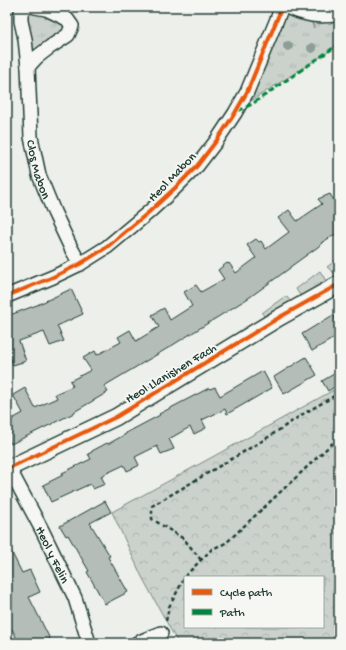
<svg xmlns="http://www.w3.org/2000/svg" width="346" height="650" font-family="'Gochi Hand',sans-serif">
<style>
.grass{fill:url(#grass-tufts);stroke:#758880}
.forest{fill:url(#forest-crowns);stroke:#758880;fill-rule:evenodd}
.building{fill:#b4bdb8;stroke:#1f3d34}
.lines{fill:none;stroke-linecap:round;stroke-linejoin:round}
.minor-casing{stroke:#1f3d34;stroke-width:16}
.tertiary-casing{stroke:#1f3d34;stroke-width:19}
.path{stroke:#1f3d34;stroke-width:2.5;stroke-dasharray:4 3;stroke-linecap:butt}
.minor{stroke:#f6f6f2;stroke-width:13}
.tertiary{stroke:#f6f6f2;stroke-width:16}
.quiet{stroke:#00873e;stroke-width:3;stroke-dasharray:6 3;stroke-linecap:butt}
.cycleway-casing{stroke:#f6f6f2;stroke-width:6}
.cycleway{stroke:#e8590c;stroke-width:4}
.tree{fill:#8e9e96}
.labels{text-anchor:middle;stroke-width:4;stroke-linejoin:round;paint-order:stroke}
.street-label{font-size:13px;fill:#1f3d34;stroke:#f6f6f2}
</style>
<defs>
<pattern id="grass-tufts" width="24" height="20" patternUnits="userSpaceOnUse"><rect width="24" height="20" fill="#cbd2cc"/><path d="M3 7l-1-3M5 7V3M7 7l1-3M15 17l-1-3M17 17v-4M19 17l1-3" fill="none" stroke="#aeb5b0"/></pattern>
<pattern id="forest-crowns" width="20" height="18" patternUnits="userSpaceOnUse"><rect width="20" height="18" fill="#cbd2cc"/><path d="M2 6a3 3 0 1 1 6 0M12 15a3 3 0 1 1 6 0" fill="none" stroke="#aeb5b0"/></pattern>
</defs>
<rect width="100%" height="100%" fill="#edefea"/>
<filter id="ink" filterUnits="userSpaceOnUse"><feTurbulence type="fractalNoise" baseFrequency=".025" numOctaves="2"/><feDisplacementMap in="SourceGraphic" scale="8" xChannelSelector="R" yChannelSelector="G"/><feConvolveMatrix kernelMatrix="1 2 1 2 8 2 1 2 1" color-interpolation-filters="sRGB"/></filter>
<g filter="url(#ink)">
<!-- grass -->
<g class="grass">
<polygon points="27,7 72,26 28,67"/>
<polygon points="283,7 308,14 314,28 310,17 339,13 339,44 325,54 235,111"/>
<polygon points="339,258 339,275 336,276 334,273 327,267"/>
<polygon points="320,271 326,281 301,297 296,289"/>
<polygon points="284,297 287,297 291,302 269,316 268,315 264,316 262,313"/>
</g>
<!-- forest -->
<path class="forest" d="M 339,387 L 339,643 L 178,643 L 142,577 L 112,512 L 247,438 ZM 185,577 L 323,577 L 323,627 L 185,627 Z"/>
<!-- building -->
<g class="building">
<polygon points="330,194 339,209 339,232 321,243 322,244 290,267 290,268 250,297 168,348 104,386 108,392 74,412 74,413 11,444 7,437 7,422 23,413 13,395 25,388 35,408 57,398 55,394 73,386 70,381 91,370 83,358 95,351 97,355 121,342 118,337 130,330 136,341 159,327 152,315 164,308 170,320 192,306 184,292 196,285 201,292 224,279 218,270 227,263 228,264 229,263 236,273 256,258 247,245 256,239 259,242 261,241 266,249 289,232 278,218 289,210 297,221 322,204 318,199"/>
<polygon points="71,289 83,314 57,326 64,341 50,346 44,332 19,341 26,361 13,365 7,350 7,316 37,305"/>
<polygon points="333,315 339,325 339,335 312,351 302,334"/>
<polygon points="306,357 317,375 284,394 274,377"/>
<polygon points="263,371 272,388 227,414 225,409 202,420 206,428 194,434 190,427 169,439 174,449 161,454 157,446 135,457 139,465 138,466 127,471 124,465 101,476 105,484 93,489 90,484 51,502 43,485 63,475 62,473 91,459 88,454 92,452 92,451 107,443 108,444 126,434 126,433 160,415 159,414 209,388 210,389 215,387 220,396"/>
<polygon points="339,371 339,384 328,391 322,381"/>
<polygon points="105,501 111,512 90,523 110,556 108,557 128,592 105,604 87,572 89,571 68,535 66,536 60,526"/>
<polygon points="7,543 22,573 30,570 40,592 29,597 52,643 19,643 12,629 7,631"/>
</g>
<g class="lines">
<!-- minor casing -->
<g class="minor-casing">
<g id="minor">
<path id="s1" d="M 27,7 L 21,11 L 21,21 L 25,39 L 28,67 L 31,137 L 39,175 L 54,212 L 71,248 L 80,264"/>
<path d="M 286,7 C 306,15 318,18 339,14"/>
<polyline points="28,67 37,57 50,47 68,35 72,26 67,19 46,9 35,7"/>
<polyline points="7,296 53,277 80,264 107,247 149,212 175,188 197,166 217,140 235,113 247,92 282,7"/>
<path id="s2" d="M 9,468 L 42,530 L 75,598 L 89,643"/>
<polyline points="137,643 161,633"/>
</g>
</g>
<!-- tertiary casing -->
<g class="tertiary-casing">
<polyline id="tertiary" points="7,469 116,417 280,317 339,284"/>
</g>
<!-- path -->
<g class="path">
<polyline points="201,560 184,539 152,519 152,506 267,438 303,414 336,395"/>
<polyline points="166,621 169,607 186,575 212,549 226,543 339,437"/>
</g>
<!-- minor -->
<use href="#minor" class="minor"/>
<!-- tertiary -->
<use href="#tertiary" class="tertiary"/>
<!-- quiet -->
<polyline class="quiet" points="238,111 252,104 339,44"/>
<!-- cycleway casing -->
<g class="cycleway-casing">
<g id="cycleway">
<polyline points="7,296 53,277 80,264 107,247 149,212 175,188 197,166 217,140 235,113 247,92 282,7"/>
<polyline points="7,469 116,417 280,317 339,284"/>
</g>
</g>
<!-- cycleway -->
<use href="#cycleway" class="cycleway"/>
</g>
<!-- trees -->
<g class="tree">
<circle cx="288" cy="46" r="5"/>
<circle cx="312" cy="48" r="5"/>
</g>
</g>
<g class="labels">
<!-- street labels -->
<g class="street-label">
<text dy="5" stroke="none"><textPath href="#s1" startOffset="167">Clos Mabon</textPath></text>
<text transform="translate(171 176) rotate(-46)" y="5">Heol Mabon</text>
<text transform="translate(170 372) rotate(-31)" y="5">Heol Llanishen Fach</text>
<text dy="5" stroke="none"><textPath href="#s2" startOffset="97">Heol y Felin</textPath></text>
</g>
</g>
<!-- margin -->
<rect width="346" height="650" fill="none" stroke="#f6f6f2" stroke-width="24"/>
<rect x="12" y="12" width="322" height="626" fill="none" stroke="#1f3d34" stroke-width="1.5" filter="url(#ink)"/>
<!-- legend -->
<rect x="184" y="576" width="140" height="52" fill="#f6f6f2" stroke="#a0aca6"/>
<rect x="192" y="589" width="20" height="6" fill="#e8590c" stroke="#a0aca6"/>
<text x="220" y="596" font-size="12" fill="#1f3d34">Cycle path</text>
<rect x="192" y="609" width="20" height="6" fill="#00873e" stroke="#a0aca6"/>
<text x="220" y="616" font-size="12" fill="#1f3d34">Path</text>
</svg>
